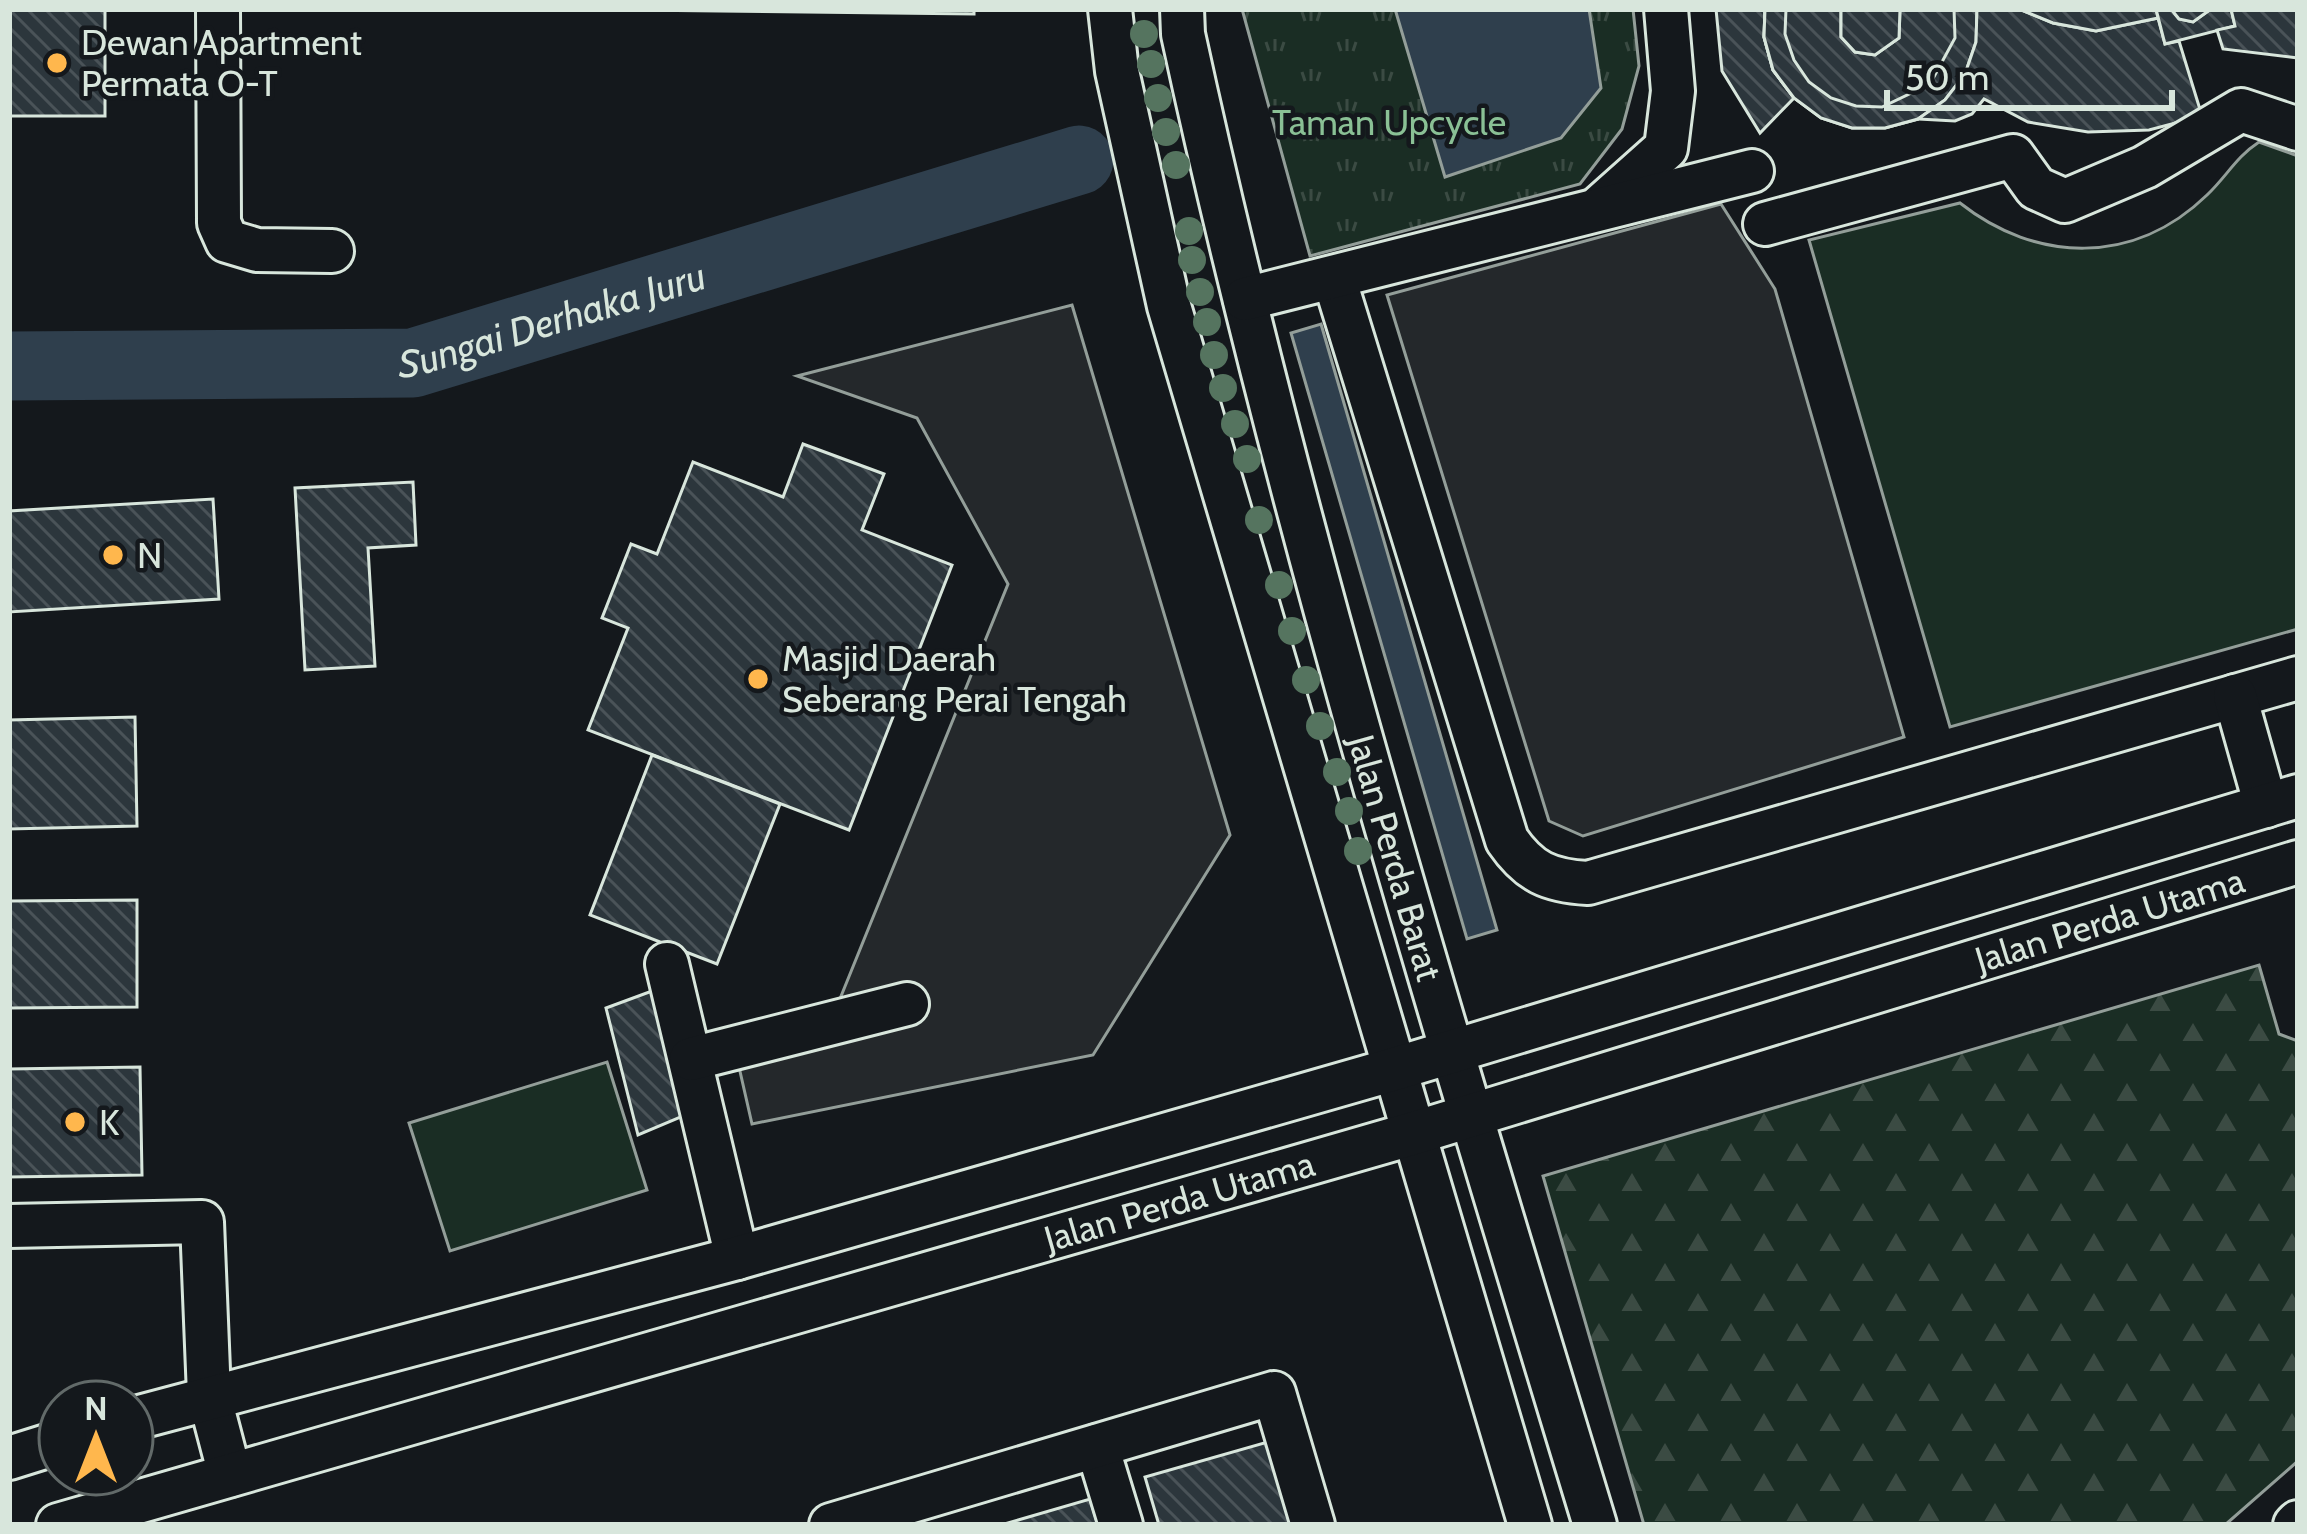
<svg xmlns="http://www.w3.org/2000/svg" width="2307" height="1534" font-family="Cabin,sans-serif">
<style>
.grass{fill:#1a2d24;stroke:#939e99;stroke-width:3}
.forest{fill:url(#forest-firs);stroke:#939e99;stroke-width:3}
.park{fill:url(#park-tufts);stroke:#939e99;stroke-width:3}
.parking{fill:#24282b;stroke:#939e99;stroke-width:3}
.water{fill:#2f3f4d;stroke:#939e99;stroke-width:3}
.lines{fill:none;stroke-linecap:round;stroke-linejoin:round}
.river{stroke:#2f3f4d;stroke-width:69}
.building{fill:url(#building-back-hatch);stroke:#d8e6dc;stroke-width:3}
.minor-casing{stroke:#d8e6dc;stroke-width:48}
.minor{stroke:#14181c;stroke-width:42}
.tree{fill:#55745f}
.poi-dot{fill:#ffb74d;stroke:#14181c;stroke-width:4.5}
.labels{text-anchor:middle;stroke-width:9;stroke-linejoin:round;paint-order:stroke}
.poi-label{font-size:36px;fill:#d8e6dc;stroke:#14181c;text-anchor:start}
.park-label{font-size:36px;fill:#8ac095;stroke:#14181c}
.street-label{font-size:36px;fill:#d8e6dc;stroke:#14181c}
.water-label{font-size:39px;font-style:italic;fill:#d8e6dc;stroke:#14181c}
</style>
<defs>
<pattern id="forest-firs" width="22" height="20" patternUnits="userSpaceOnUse" patternTransform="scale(3)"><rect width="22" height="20" fill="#1a2d24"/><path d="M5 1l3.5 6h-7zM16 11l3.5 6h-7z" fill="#3b4b43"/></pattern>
<pattern id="park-tufts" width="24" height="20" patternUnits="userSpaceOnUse" patternTransform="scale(3)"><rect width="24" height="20" fill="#1a2d24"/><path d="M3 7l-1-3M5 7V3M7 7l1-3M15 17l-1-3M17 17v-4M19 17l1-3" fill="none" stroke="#3b4b43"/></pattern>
<pattern id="building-back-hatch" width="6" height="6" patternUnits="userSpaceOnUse" patternTransform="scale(3)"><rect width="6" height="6" fill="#2c363c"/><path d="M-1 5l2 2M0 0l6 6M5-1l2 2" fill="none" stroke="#4a5358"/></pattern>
</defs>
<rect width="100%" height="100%" fill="#14181c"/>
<!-- grass -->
<g class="grass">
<path d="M 2259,142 L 2298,156 L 2298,629 L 1950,727 L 1809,240 L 1960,203 C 2036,263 2134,266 2207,195 C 2227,176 2236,157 2259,142 Z"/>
<polygon points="607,1062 647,1190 450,1251 409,1123"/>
</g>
<!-- forest -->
<polygon class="forest" points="2259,965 2279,1034 2298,1041 2298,1461 2225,1525 1644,1525 1543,1176"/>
<!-- park -->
<polygon class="park" points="1242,9 1633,9 1639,66 1622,129 1580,184 1310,256"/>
<!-- parking -->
<g class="parking">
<polygon points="1721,204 1775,289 1904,737 1583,836 1549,821 1387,295"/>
<polygon points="1072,305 1230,835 1093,1055 752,1124 734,1045 833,1016 1008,584 917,418 797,376"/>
</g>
<!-- water -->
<g class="water">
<polygon points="1395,9 1589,9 1601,88 1561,138 1445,177"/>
<polygon points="1321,324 1497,930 1467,939 1291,333"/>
</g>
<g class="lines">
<!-- river -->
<path class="river" id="s1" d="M 9,366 L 413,363 L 1079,160"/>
</g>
<!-- building -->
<g class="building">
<rect x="9" y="9" width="96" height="107"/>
<polygon points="545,9 974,9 974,14"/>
<polygon points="1716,9 1765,9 1764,37 1773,70 1794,98 1760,133 1722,71"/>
<polygon points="1765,9 1786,9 1785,34 1794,60 1809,82 1831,98 1856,106 1882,107 1930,84 1955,38 1954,9 1977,9 1976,42 1965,74 1945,100 1918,119 1885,128 1852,128 1821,118 1794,98 1773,70 1764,37"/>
<polygon points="1765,9 1977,9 1976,42 1965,74 1945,100 1918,119 1885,128 1852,128 1821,118 1794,98 1773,70 1764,37"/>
<polygon points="1786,9 1954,9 1955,38 1930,84 1882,107 1856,106 1831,98 1809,82 1794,60 1785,34"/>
<polygon points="1841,9 1900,9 1899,38 1875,55 1855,52 1841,37"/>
<polygon points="1841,9 1900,9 1899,38 1875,55 1855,52 1841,37"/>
<polygon points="1977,9 2019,9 2053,23 2096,31 2158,18 2165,44 2179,41 2202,116 2149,130 2088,132 2028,122 1984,99 1972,114 1955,121 1918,119 1945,100 1965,74 1976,42"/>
<polygon points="2019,9 2156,9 2158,18 2096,31 2053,23"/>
<polygon points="2156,9 2171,9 2179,19 2193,22 2211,9 2231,9 2235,26 2165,44"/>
<polygon points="2171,9 2211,9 2193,22 2179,19"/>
<polygon points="2231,9 2298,9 2298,58 2223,49 2217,30 2235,26"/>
<polygon points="803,444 884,474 862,530 952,565 849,830 588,730 628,628 602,618 631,544 657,554 693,462 783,497"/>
<polygon points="413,482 416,545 368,548 375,666 305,670 295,488"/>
<polygon points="213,499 219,599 9,612 9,511"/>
<polygon points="135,717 137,826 9,829 9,720"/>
<polygon points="652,755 780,804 717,964 590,915"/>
<polygon points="137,900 137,1007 9,1008 9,901"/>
<polygon points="652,991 688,1114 638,1135 606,1008"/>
<polygon points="140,1067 142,1175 9,1177 9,1069"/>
<polygon points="1271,1441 1296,1525 1159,1525 1145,1477"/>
<polygon points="1090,1499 1098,1525 1001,1525"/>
</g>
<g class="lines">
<!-- minor casing -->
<g class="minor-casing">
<g id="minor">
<polyline points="218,9 219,223 227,241 257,250 332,251"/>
<polyline points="1110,9 1117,71 1169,306 1530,1525"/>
<path id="s2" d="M 1182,9 L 1183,34 C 1292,537 1446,1033 1595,1525"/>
<polyline points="1601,206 1666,148 1673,91 1666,9"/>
<polyline points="1765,224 2013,156 2036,188 2065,201 2145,167 2241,110 2298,129"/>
<path d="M 1334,278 L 1507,840 C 1529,872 1549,881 1588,883 L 2298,678"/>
<polyline points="1245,299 1752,171"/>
<polyline points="2235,696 2266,806"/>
<polyline points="667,964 737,1258"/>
<polyline points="691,1059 907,1004"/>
<polyline points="9,1226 202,1222 209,1395 230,1475"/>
<polyline points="132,1419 737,1258 1391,1070 2298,796"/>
<polyline points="1097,1446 1121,1525"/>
<polyline points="9,1458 60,1442"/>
<path id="s3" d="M 58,1525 L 1411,1134 L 2298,862"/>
<polyline points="831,1525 1274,1393 1313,1525"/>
<polyline points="2295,1525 2298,1522"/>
</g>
</g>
<!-- minor -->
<use href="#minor" class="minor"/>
</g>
<!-- trees -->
<g class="tree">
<circle cx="1144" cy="34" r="14"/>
<circle cx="1151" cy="64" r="14"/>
<circle cx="1158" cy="98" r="14"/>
<circle cx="1166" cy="132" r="14"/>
<circle cx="1176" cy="165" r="14"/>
<circle cx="1189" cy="231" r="14"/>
<circle cx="1192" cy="260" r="14"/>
<circle cx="1200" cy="292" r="14"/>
<circle cx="1207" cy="322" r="14"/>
<circle cx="1214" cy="355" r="14"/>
<circle cx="1223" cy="388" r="14"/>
<circle cx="1235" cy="424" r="14"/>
<circle cx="1247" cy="459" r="14"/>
<circle cx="1259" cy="520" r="14"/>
<circle cx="1279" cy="585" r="14"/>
<circle cx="1292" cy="631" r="14"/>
<circle cx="1306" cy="680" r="14"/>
<circle cx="1320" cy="726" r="14"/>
<circle cx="1337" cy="772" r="14"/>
<circle cx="1349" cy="811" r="14"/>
<circle cx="1358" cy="851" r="14"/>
</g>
<!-- markers -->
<g class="poi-dot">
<circle cx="57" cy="63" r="12"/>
<circle cx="113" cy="555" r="12"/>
<circle cx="758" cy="679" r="12"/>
<circle cx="75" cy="1122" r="12"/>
</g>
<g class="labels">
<!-- poi labels -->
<g class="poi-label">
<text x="81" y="55">Dewan Apartment<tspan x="81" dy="41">Permata O-T</tspan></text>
<text x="137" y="568">N</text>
<text x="782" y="671">Masjid Daerah<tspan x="782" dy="41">Seberang Perai Tengah</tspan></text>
<text x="99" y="1135">K</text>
</g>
<!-- park labels -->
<g class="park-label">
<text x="1389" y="135">Taman Upcycle</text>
</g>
<!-- street labels -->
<g class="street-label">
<text dy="13" stroke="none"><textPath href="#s2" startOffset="876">Jalan Perda Barat</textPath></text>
<text dy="13" stroke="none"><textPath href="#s3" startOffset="2139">Jalan Perda Utama</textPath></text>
<text dy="13" stroke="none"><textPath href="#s3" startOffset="1167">Jalan Perda Utama</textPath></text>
</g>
<!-- water labels -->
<g class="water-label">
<text dy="14" stroke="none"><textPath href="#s1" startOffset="549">Sungai Derhaka Juru</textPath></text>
</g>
</g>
<!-- border -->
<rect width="2307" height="1534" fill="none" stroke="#d8e6dc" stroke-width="24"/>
<!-- north arrow -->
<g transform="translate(96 1438)"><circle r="57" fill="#14181c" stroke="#626a69" stroke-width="3"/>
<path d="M0-9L21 45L0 30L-21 45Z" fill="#ffb74d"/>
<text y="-18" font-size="33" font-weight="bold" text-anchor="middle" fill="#d8e6dc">N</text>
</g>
<!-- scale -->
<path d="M1887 90v18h285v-18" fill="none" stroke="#d8e6dc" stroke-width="6"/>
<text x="1905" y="90" font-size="36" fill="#d8e6dc" stroke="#14181c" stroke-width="9" paint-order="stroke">50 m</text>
</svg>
